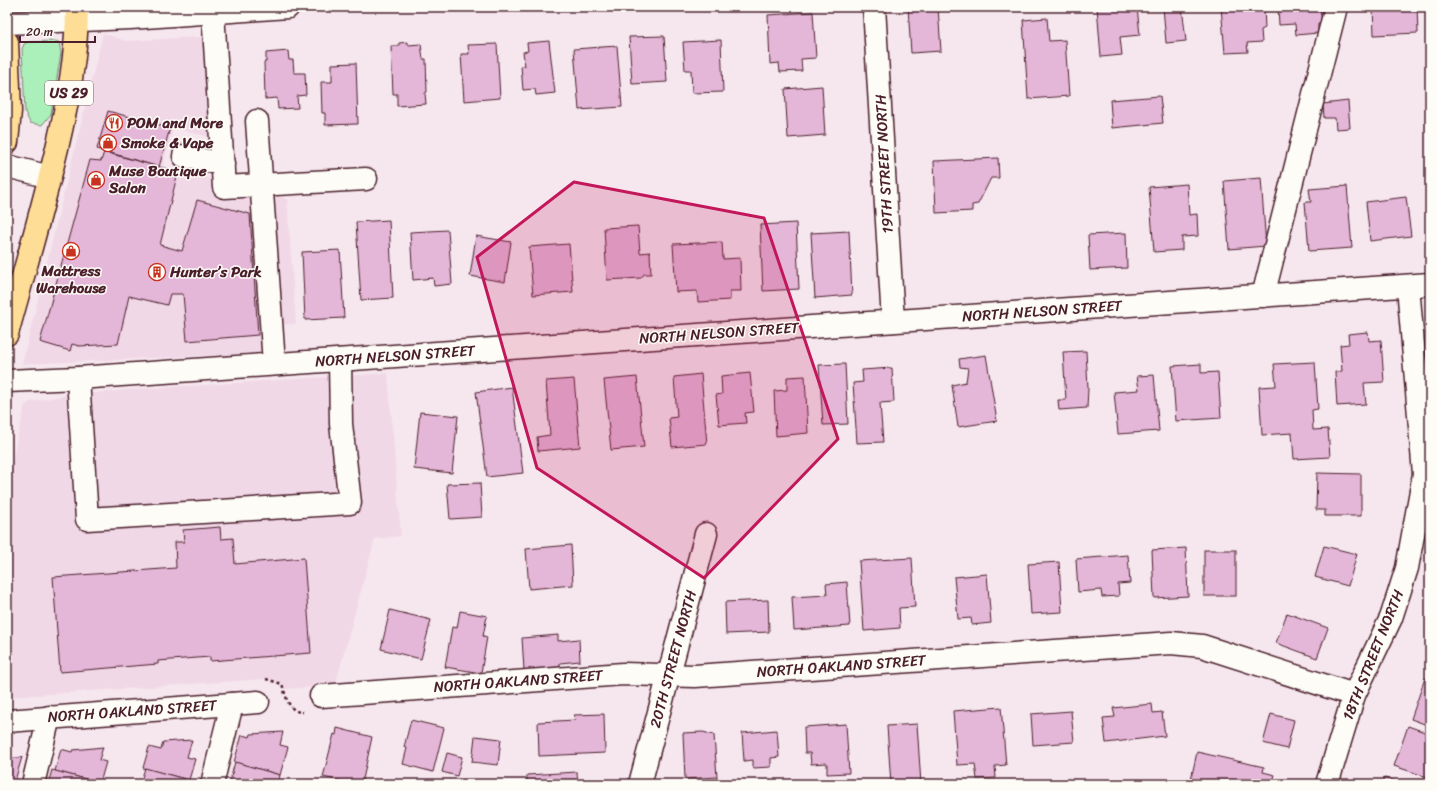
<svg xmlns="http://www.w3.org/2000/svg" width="1437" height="791" font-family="Sriracha,sans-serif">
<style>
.built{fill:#f1d8e7}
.green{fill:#abefba;stroke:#7a8772}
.building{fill:#e4b6d8;stroke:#4a1f2b}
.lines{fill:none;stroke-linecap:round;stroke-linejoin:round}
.minor-casing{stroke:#4a1f2b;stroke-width:25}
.major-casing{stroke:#4a1f2b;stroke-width:25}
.path{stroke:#4a1f2b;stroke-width:2.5;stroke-dasharray:3 3;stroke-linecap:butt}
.minor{stroke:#fdfcf7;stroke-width:22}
.major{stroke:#fedd96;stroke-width:22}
.marked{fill:#c2185b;fill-opacity:0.2;stroke:#c2185b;stroke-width:3;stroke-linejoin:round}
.labels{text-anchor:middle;stroke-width:3;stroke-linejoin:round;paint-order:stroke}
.shield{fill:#fdfcf7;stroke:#806168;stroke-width:1}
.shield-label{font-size:14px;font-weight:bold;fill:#4a1f2b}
.poi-label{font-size:15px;font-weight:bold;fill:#4a1f2b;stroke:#fdfcf7;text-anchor:start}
.street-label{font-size:15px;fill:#4a1f2b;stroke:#fdfcf7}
</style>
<rect width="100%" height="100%" fill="#f6e7ee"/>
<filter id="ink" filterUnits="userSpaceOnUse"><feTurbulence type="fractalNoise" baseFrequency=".025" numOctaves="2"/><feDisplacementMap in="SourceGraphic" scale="8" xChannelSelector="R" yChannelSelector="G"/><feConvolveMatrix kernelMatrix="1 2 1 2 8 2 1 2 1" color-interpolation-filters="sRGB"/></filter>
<g filter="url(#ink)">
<!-- built -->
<g class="built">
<polygon points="103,33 126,41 213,36 218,139 173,128 163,166 287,199 296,324 263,326 264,353 22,364"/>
<polygon points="388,373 401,536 375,539 335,686 284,689 282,684 265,679 7,697 7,482 25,405 30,402 62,396 138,389"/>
</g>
<!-- green -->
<polygon class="green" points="55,41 59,42 61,53 51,114 42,125 30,123 25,112 22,49 24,44 28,42"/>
<!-- building -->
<g class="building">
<polygon points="908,7 938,7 941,51 911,53"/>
<polygon points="1097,7 1137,7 1140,35 1120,37 1122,55 1101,57"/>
<polygon points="1163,7 1182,7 1186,41 1166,43"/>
<polygon points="1221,7 1264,7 1265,28 1261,30 1262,42 1247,43 1248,52 1225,53"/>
<polygon points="1278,7 1320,7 1322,24 1318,24 1318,33 1296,35 1295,24 1279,25"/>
<polygon points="1373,7 1417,7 1418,33 1374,35"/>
<polygon points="813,12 816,58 801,59 802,71 780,72 779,63 770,64 768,15"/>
<polygon points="1047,18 1049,41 1065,40 1069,96 1028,99 1023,20"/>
<polygon points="664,36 667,82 632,84 629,37"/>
<polygon points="721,40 723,92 692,93 691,70 685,70 683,42"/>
<polygon points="549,41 555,93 536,95 535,89 523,90 521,66 525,66 523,52 528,51 527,43"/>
<polygon points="408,42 408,45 421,44 423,59 426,59 427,92 425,93 426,104 397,106 397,94 393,94 391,46 399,46 399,43"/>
<polygon points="497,44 500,98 464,101 461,54 469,54 468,45"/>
<polygon points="617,46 622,107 579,110 574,49"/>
<polygon points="288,51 289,60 293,60 294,73 305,73 306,95 297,96 298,108 278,109 277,98 265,99 264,62 266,62 266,53"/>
<polygon points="356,63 358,124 325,125 325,113 322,113 321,82 332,82 332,64"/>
<polygon points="822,86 825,135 788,138 785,89"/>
<polygon points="1160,96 1163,123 1112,128 1110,100"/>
<polygon points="1348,101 1350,128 1336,129 1335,118 1324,118 1323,104"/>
<polygon points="108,111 170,128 159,167 97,149"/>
<polygon points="104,152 178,172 160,245 182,251 197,200 250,214 258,335 187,341 183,294 170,294 167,305 129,296 118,344 79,346 72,344 70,351 40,342 90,160 101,161"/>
<polygon points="998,158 999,178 991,178 978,204 972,205 972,211 936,213 934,161"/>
<polygon points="1261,178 1266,246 1229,249 1224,181"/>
<polygon points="1187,184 1189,215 1197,214 1198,236 1182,237 1182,250 1154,252 1149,187"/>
<polygon points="1347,186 1352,248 1309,251 1305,202 1311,202 1309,189"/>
<polygon points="1406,197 1411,236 1370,241 1366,202"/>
<polygon points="389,220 393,298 361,300 356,222"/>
<polygon points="796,223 799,289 763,291 760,225"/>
<polygon points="638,226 640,253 650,252 651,274 644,274 641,278 607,280 604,228"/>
<polygon points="448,230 452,284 434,286 433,278 413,280 410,232"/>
<polygon points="849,231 852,295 815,298 811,233"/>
<polygon points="1126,233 1127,268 1090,270 1088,235"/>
<polygon points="476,236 511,242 505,282 470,276"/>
<polygon points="722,242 723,259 740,258 741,291 730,291 730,300 698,302 697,291 676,292 673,244"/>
<polygon points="569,244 573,292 533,295 529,247"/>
<polygon points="340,250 344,318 305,320 302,252"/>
<polygon points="1368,332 1369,341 1381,340 1384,382 1364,383 1366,404 1337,406 1335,372 1342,371 1340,345 1349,344 1348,334"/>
<polygon points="1086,351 1088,388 1087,408 1059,410 1058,400 1066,400 1063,352"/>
<polygon points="986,355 997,421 958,427 952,385 966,382 968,368 960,367 959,359"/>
<polygon points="1315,362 1318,409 1312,410 1313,430 1328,429 1330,457 1294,459 1292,433 1262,435 1259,387 1276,386 1274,364"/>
<polygon points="845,364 848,424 823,425 819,365"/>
<polygon points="1201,364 1201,373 1218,372 1221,418 1176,421 1172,366"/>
<polygon points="892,368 894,402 880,403 883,442 857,443 853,383 863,382 862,370"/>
<polygon points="750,373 754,412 745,413 746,423 719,425 716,395 722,394 721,376"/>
<polygon points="701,374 707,444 672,447 669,418 677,417 674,377"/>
<polygon points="1154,375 1159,431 1118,434 1114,392 1139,390 1137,376"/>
<polygon points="805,376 808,433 776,436 774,391 787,390 787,377"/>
<polygon points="637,377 644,447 611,450 604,380"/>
<polygon points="574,379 580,447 538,451 537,437 550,435 546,381"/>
<polygon points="512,387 523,473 487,477 476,392"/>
<polygon points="420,412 458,416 452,473 414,469"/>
<polygon points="1317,473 1361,474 1361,516 1325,516 1325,510 1316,510"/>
<polygon points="480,483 482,517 450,519 447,484"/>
<polygon points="220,527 221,539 233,538 235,564 304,558 311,653 210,661 210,657 158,661 158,664 60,672 53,577 176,568 175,542 184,542 183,530"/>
<polygon points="571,545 573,585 529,589 526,549"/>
<polygon points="1324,546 1357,554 1348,586 1315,577"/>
<polygon points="1186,548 1188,596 1154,598 1152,550"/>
<rect x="1204" y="550" width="32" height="46"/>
<polygon points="1128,555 1130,583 1118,584 1119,596 1102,597 1101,590 1078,592 1076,559"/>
<polygon points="912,558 915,607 899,608 900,628 864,631 859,561"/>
<polygon points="1059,562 1062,612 1031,614 1028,564"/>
<polygon points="987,574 991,623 972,625 971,618 958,619 954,577"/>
<polygon points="847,582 850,626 794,630 792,597 827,595 826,584"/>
<polygon points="768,600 769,632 726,634 725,602"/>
<polygon points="390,610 431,620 421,659 381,649"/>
<polygon points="460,611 487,616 483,636 487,637 481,673 445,667 452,627 457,628"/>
<polygon points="1287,613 1328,628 1317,658 1276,643"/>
<polygon points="558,635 558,641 579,639 580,661 560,663 560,667 524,670 522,638"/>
<polygon points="1425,678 1430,680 1430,726 1411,719"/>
<polygon points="1152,704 1153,713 1162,712 1165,736 1106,743 1103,718 1115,717 1113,708"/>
<polygon points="1001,707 1006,765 995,766 996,778 977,779 975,764 957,765 953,711"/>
<polygon points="1071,711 1074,742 1033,745 1031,714"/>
<polygon points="604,714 605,753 539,756 538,722 575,720 574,715"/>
<polygon points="1271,714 1294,720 1287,749 1263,743"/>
<polygon points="411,720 444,728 433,772 403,764 407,748 404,747"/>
<polygon points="846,724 849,773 827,774 827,763 811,764 810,753 805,753 804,727"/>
<polygon points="917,724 921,784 891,784 887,726"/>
<polygon points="1408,726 1430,734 1430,778 1394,766"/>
<polygon points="337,728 372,737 362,784 341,784 341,781 323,777 334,734 336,735"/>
<polygon points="777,730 779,757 771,758 771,767 753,768 753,760 744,761 742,733"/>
<polygon points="283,732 280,745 288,747 280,775 234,762 242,735 250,737 251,734"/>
<polygon points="703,732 714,735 717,777 685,779 683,733"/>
<polygon points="475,736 501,739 498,765 472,762"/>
<polygon points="192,740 187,757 195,759 189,780 143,768 149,747 161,750 163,742"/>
<polygon points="103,747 99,760 106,762 100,783 55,771 61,749 72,752 73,750"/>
<polygon points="1197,752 1264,767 1263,772 1275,775 1272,784 1190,784"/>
<polygon points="447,753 462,757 457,776 442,772"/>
<polygon points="22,757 14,784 7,784 7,759"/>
<polygon points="235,762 280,775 278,784 229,784"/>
<polygon points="145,768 192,781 191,784 140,784"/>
<polygon points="52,770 100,783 100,784 48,784"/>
<polygon points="577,772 578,784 527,784 527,775"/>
<polygon points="1384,778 1406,784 1382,784"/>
</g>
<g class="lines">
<!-- minor casing -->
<g class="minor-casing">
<g id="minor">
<polyline points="874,7 893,321"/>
<polyline points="213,12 224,187 366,179"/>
<polyline points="7,23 130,18 288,7"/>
<polyline points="257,121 274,364"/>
<polyline points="184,156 223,164"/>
<polyline points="7,166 50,177"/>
<polyline points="1263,296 1336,7"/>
<polyline points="78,378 87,519 350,503 341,424 340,360"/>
<polyline points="7,381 78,378 1430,284"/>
<polyline points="321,696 623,674 695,676 1171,643 1202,646 1354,695"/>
<polyline points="7,721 258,702"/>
<polyline points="33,784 49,717"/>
<polyline points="212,784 232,704"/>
<polyline points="640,784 706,534"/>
<polyline points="1327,784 1354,695 1391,618 1407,568 1424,474 1408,286"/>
</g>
</g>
<!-- major casing -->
<g class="major-casing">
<g id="major">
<polyline points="7,42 10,111 7,142"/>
<path d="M 7,334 C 24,272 42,211 57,148 C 68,101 77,55 77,7"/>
</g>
</g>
<!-- path -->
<path class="path" d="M 266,679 L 282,684 C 286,695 288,713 303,712"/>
<!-- minor -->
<use href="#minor" class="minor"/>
<!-- major -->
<use href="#major" class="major"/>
</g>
</g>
<!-- marked area -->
<path class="marked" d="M 574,182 L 764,218 L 838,439 L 704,578 L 537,468 L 477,257 Z"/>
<!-- icons -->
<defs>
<g id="restaurant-ring" transform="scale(0.9)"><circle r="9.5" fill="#fdfcf7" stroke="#c8321e" stroke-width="1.5"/><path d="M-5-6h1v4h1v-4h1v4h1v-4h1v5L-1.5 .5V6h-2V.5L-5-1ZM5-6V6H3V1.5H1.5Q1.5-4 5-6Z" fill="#c8321e"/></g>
<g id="shop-ring" transform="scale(0.9)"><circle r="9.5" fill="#fdfcf7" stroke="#c8321e" stroke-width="1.5"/><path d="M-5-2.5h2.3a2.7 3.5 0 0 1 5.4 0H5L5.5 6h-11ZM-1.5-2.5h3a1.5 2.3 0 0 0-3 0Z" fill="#c8321e"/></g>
<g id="building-ring" transform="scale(0.9)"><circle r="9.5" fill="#fdfcf7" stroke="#c8321e" stroke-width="1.5"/><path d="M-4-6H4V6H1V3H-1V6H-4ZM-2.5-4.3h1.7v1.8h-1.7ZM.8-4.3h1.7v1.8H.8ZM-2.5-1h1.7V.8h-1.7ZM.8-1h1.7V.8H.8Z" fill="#c8321e"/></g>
</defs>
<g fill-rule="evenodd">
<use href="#restaurant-ring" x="114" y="123"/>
<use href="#shop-ring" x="108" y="143"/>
<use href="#shop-ring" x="96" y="180"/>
<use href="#shop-ring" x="71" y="251"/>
<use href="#building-ring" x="157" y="272"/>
</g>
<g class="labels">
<!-- shield labels -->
<rect class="shield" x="45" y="81" width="48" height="24" rx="3"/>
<g class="shield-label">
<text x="69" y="98">US 29</text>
</g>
<!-- poi labels -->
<g class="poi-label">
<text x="127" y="128">POM and More</text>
<text x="121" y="148">Smoke &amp; Vape</text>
<text x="109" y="176">Muse Boutique<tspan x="109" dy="17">Salon</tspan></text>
<text x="71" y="276" text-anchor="middle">Mattress<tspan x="71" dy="17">Warehouse</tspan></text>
<text x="170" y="277">Hunter’s Park</text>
</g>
<!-- street labels -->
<g class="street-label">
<text transform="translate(884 164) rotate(-93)" y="5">19TH STREET NORTH</text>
<text transform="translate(1042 311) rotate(-4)" y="5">NORTH NELSON STREET</text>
<text transform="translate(719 333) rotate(-4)" y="5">NORTH NELSON STREET</text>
<text transform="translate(395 356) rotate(-4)" y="5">NORTH NELSON STREET</text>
<text transform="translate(1373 655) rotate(-68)" y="5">18TH STREET NORTH</text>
<text transform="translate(673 659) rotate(-75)" y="5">20TH STREET NORTH</text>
<text transform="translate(841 666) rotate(-4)" y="5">NORTH OAKLAND STREET</text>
<text transform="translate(518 681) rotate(-4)" y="5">NORTH OAKLAND STREET</text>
<text transform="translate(132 711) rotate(-4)" y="5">NORTH OAKLAND STREET</text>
</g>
</g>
<!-- margin -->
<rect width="1437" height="791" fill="none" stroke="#fdfcf7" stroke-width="24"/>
<rect x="12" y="12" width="1413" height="767" fill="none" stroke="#4a1f2b" stroke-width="1.5" filter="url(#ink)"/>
<!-- scale -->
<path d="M20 36v6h75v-6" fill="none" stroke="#4a1f2b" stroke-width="2"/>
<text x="26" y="36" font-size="12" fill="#4a1f2b" stroke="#fdfcf7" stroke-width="3" paint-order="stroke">20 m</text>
</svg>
